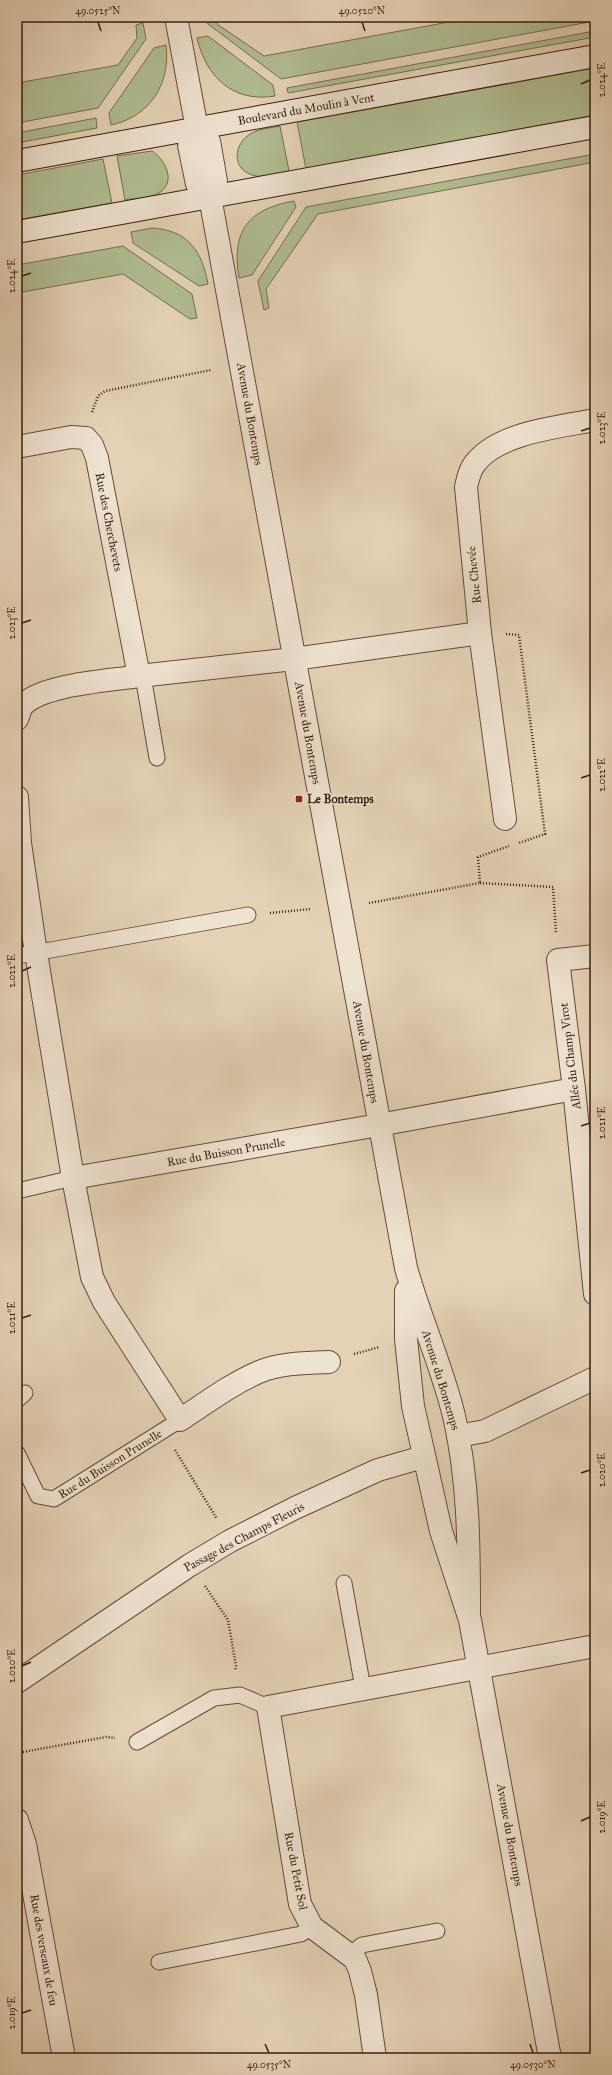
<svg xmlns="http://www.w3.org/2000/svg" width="612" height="2075" font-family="'IM FELL Great Primer',serif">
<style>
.green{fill:#b0bd92;stroke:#756e4e}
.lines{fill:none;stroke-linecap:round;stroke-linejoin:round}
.service-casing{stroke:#654b36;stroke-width:17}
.pedestrian-casing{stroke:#654b36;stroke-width:24}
.minor-casing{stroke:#654b36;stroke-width:24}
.tertiary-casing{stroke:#654b36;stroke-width:24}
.secondary-casing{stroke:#3a1e0b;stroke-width:24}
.path{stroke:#3a1e0b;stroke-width:2.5;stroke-dasharray:1 2;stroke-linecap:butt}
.service{stroke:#eee2d0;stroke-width:15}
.pedestrian{stroke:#eee2d0;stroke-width:22}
.minor{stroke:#eee2d0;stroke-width:22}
.tertiary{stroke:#eee2d0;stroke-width:22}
.secondary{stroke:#eee2d0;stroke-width:22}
.ticks{fill:none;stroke:#3a1e0b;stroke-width:1.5}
.poi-dot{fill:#8f2418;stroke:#eee2d0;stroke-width:1.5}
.labels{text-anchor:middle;stroke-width:3;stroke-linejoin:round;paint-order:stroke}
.street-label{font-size:12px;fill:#3a1e0b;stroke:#eee2d0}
.poi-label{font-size:12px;font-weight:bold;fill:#3a1e0b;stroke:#eee2d0;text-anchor:start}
.neatline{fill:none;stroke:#3a1e0b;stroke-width:1.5}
.ticks-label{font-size:10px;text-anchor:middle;fill:#3a1e0b}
</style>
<rect width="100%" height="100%" fill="#e5d2b6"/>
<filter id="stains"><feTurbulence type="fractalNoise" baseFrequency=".005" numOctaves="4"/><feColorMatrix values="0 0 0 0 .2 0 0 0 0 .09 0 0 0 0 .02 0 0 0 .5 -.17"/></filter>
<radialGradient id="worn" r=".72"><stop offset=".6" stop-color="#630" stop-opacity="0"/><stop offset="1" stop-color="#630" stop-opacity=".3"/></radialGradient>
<!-- green -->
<g class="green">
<polygon points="206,17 216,17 217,24 264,56 476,17 595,17 595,21 281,79 208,24"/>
<polygon points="143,23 146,39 98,108 17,123 17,83 118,65 137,38 136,25"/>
<polygon points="595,31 595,37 288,93 287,88"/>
<path d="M 208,36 L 273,85 L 275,96 C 233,103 206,77 197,38 Z"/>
<path d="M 166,45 C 171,83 150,117 111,125 L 109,113 L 154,48 Z"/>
<polygon points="595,68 595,115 306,169 297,122"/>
<polygon points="96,118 97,128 17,143 17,133"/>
<path d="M 280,126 L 289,171 C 277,173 263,179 252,175 C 231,168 234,144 250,134 C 258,129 271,128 280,126 Z"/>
<path d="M 152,151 C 165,159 177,182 159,193 C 151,198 135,198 125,200 L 117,156 Z"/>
<polygon points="595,154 595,162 318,214 266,289 269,308 264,310 258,281 306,207"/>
<polygon points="103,159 112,203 17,220 17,175"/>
<path d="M 294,201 L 296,207 L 252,275 L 239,278 C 231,231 248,209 294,201 Z"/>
<path d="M 152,228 C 188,230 202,251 208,284 L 199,286 L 133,243 L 131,232 Z"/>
<polygon points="123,246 192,294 197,318 190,319 123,274 17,293 17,265"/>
</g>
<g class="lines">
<!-- service casing -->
<g class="service-casing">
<g id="service">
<polyline points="143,676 157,758"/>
<polyline points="17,956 248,915"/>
<polyline points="17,1191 73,1178"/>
<polyline points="17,1400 25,1393"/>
<polyline points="17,1453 38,1496 54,1499 180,1420"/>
<polyline points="344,1583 363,1688"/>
<polyline points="137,1742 214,1698 240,1695 268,1707"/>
<polyline points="350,1955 362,1945 437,1931"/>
<polyline points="159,1962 301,1934 312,1927"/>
</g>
</g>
<!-- pedestrian casing -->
<g class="pedestrian-casing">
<g id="pedestrian">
<polyline points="458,1436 485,1431 595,1378"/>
<polyline points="17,1682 190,1565 230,1541 295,1508 378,1470 423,1457"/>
</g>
</g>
<!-- minor casing -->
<g class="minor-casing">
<g id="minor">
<path d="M 17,447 L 71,437 L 86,438 L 92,445 L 97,458 L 139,676 L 294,659 L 480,633 L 466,487 C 468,478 470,468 477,461 C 502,432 559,427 595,420"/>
<polyline points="480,633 505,819"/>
<path d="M 17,719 C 19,715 20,708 23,705 C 43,684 110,681 139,676"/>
<path d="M 17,797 L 20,843 L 36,953 L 73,1178 L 92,1277 L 104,1302 L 180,1420 C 206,1403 231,1384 259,1372 C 280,1363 306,1363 329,1362"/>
<polyline points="595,956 558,960 574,1089 595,1294"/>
<polyline points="73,1178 379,1125 574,1089"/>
<polyline points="17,1820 25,1844 64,2058"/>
<polyline points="375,2058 366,1995 360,1971 355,1959 312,1927 300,1904 268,1707 595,1646"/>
</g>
</g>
<!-- tertiary casing -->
<g class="tertiary-casing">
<g id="tertiary">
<polyline points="176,17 197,129"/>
<polyline points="197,129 189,145 197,184 210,197"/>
<polyline points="197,129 209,141 216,181 210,197"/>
<path d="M 210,197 L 406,1268 C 420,1318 442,1366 454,1416 C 469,1481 469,1547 469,1613"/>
<polyline points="406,1291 406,1339 413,1406 441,1531 470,1620 550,2058"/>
</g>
</g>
<!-- secondary casing -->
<g class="secondary-casing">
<g id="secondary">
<polyline points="17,161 595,56"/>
<polyline points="17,232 595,127"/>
</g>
</g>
<!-- path -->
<g class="path">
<polyline points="92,412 98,396 105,391 211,370"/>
<polyline points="506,634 519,635 545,834 519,843"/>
<polyline points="480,883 553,887 556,933"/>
<polyline points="369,903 480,883 478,857 509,846"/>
<polyline points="270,913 311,909"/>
<polyline points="354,1354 380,1347"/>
<polyline points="175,1450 217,1519"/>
<polyline points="205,1586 228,1620 236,1666 235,1671"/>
<polyline points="17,1753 106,1737 115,1738"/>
</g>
<!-- service -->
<use href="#service" class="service"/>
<!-- pedestrian -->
<use href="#pedestrian" class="pedestrian"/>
<!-- minor -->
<use href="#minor" class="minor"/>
<!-- tertiary -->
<use href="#tertiary" class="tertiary"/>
<!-- secondary -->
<use href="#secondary" class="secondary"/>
</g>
<!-- ticks -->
<path class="ticks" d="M 98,22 L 101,31M 362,22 L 365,31M 581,84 L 590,80M 22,276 L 31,273M 581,431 L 590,428M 22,623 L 31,620M 581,778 L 590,775M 22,971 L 31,967M 581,1126 L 590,1123M 22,1318 L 31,1315M 581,1473 L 590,1470M 22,1666 L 31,1662M 581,1821 L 590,1817M 22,2013 L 31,2010M 265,2044 L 269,2053M 530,2044 L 533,2053"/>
<!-- markers -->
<rect class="poi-dot" x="295" y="795" width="8" height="8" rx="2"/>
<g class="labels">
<!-- street labels -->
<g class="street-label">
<text transform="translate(306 109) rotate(-10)" y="4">Boulevard du Moulin à Vent</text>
<text transform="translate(250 414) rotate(80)" y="4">Avenue du Bontemps</text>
<text transform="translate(109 522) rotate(79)" y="4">Rue des Cherchevets</text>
<text transform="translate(474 575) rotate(-96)" y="4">Rue Chevée</text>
<text transform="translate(308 733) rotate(80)" y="4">Avenue du Bontemps</text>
<text transform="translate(366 1052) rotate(80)" y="4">Avenue du Bontemps</text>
<text transform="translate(570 1056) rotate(-97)" y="4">Allée du Champ Virot</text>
<text transform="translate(226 1152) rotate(-10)" y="4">Rue du Buisson Prunelle</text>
<text transform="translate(441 1380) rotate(73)" y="4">Avenue du Bontemps</text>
<text transform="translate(110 1464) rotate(-32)" y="4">Rue du Buisson Prunelle</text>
<text transform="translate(244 1537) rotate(-28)" y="4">Passage des Champs Fleuris</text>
<text transform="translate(510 1835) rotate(80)" y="4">Avenue du Bontemps</text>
<text transform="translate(296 1871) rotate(79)" y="4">Rue du Petit Sol</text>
<text transform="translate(44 1950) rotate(80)" y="4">Rue des verseaux de feu</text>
</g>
<!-- poi labels -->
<g class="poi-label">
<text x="307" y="803">Le Bontemps</text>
</g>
</g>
<!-- margin -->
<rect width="612" height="2075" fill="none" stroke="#e5d2b6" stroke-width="44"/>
<rect x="22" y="22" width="568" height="2031" class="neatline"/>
<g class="ticks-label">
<text x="98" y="14">49.0525°N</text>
<text x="362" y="14">49.0520°N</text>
<text transform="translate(601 80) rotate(-90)" y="4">2.024°E</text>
<text transform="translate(11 276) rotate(-90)" y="4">2.024°E</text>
<text transform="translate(601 428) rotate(-90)" y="4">2.023°E</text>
<text transform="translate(11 623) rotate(-90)" y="4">2.023°E</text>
<text transform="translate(601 775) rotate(-90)" y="4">2.022°E</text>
<text transform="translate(11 971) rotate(-90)" y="4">2.022°E</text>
<text transform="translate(601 1123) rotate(-90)" y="4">2.021°E</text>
<text transform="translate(11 1318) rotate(-90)" y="4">2.021°E</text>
<text transform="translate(601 1470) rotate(-90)" y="4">2.020°E</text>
<text transform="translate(11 1666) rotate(-90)" y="4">2.020°E</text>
<text transform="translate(601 1817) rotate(-90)" y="4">2.019°E</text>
<text transform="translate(11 2013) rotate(-90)" y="4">2.019°E</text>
<text x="269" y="2068">49.0535°N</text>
<text x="533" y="2068">49.0530°N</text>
</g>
<rect width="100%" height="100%" filter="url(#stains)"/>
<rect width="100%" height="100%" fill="url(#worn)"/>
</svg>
